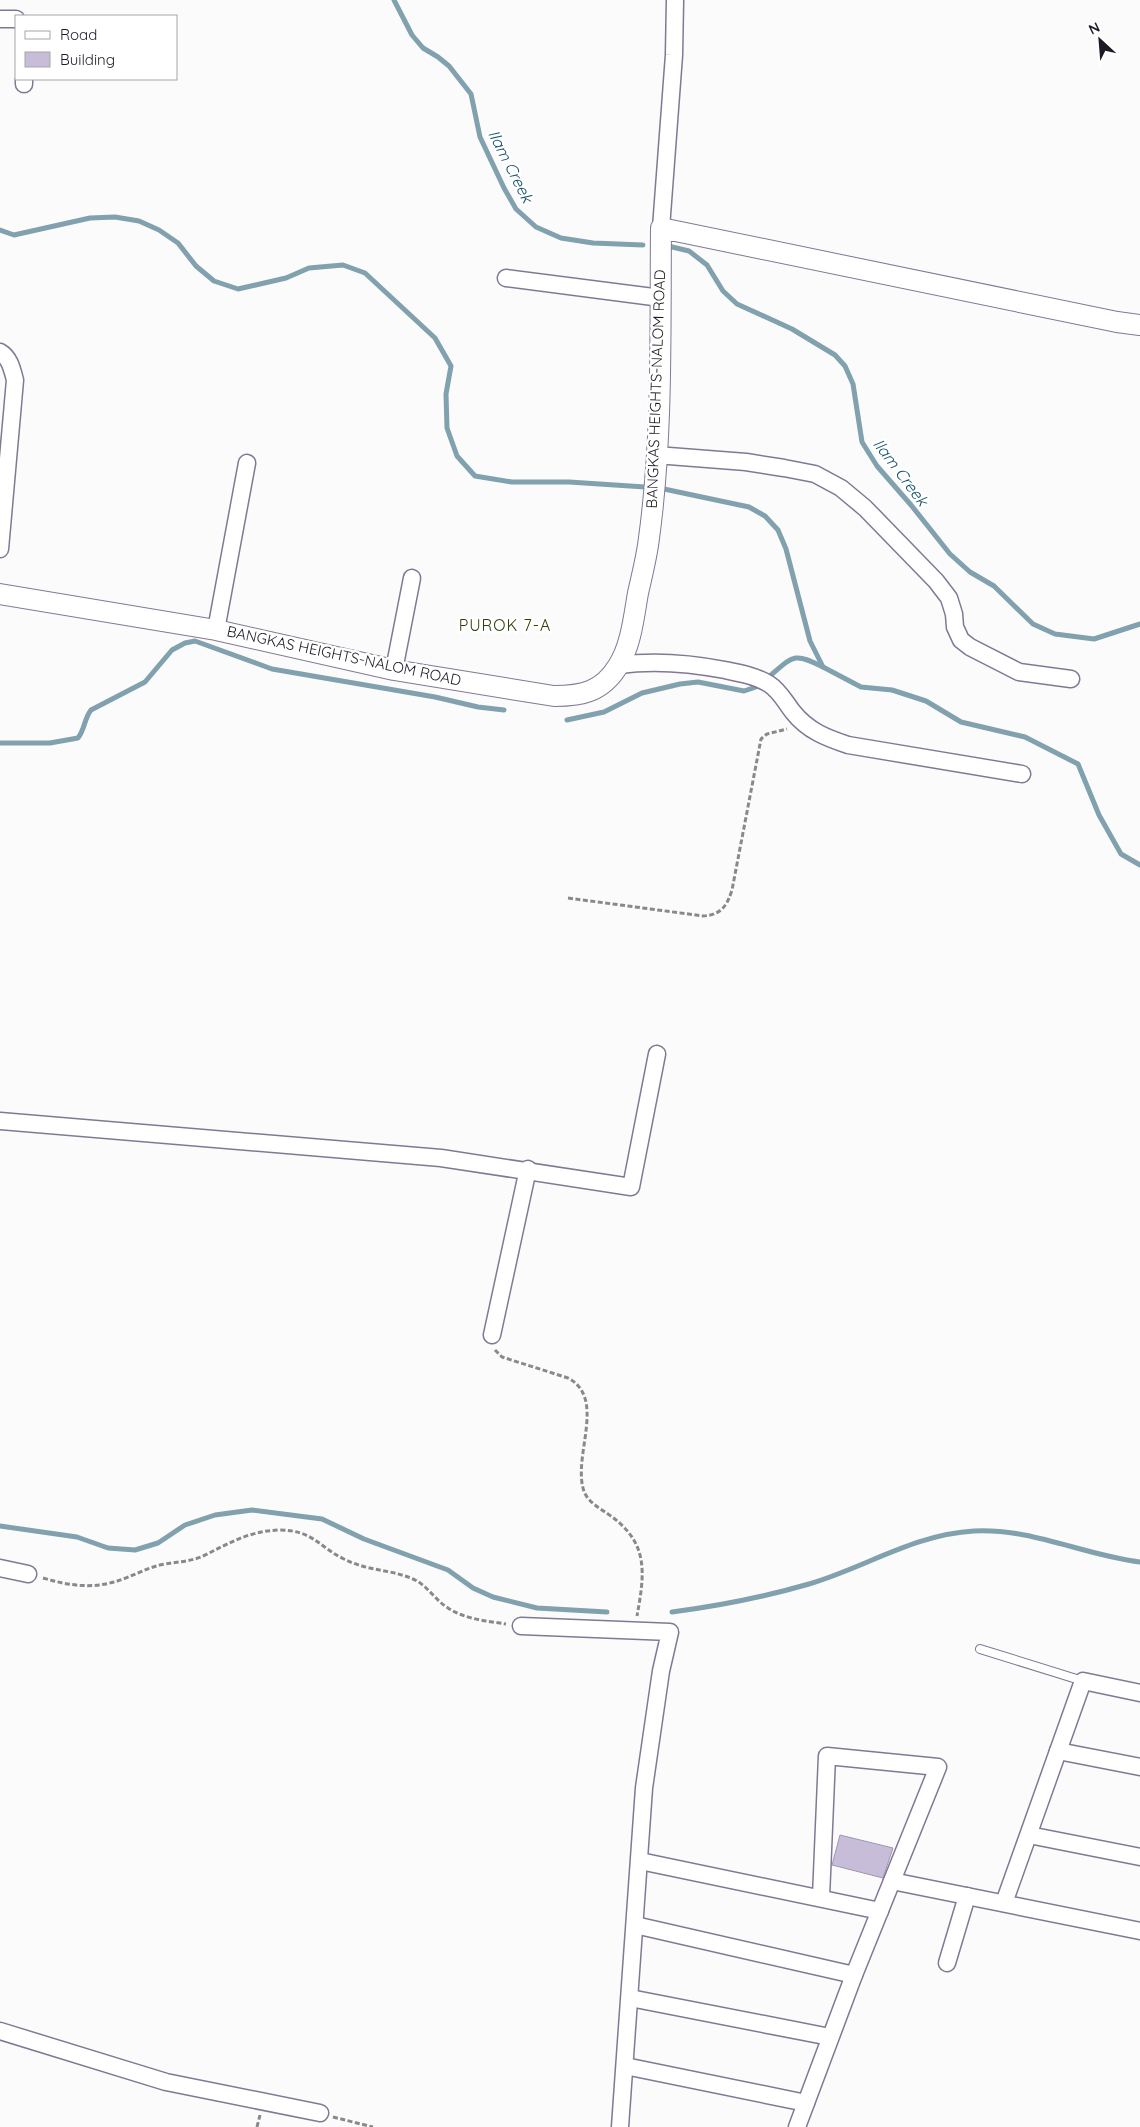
<svg xmlns="http://www.w3.org/2000/svg" width="1140" height="2127" font-family="Quicksand,sans-serif">
<style>
.lines{fill:none;stroke-linecap:round;stroke-linejoin:round}
.stream{stroke:#81a1ae;stroke-width:5}
.building{fill:#c7bdd9;stroke:#a096b2}
.service-casing{stroke:#827893;stroke-width:10}
.minor-casing{stroke:#827893;stroke-width:19}
.tertiary-casing{stroke:#827893;stroke-width:22}
.path{stroke:#8a888e;stroke-width:3;stroke-dasharray:5 2.5;stroke-linecap:butt}
.service{stroke:#fff;stroke-width:8}
.minor{stroke:#fff;stroke-width:16}
.tertiary{stroke:#fff;stroke-width:20}
.labels{text-anchor:middle;stroke-width:5;stroke-linejoin:round;paint-order:stroke}
.street-label{font-size:15px;fill:#1e1a25;stroke:#fff}
.water-label{font-size:16px;font-style:italic;fill:#135268;stroke:#fff}
.neighbourhood-label{font-size:16px;letter-spacing:1px;fill:#2d410c;stroke:#fff}
</style>
<rect width="100%" height="100%" fill="#fbfbfb"/>
<g class="lines">
<!-- stream -->
<g class="stream">
<polyline points="394,0 412,35 423,48 438,57 449,66 471,94 480,137 504,188 516,209 536,227 561,238 593,243 643,245"/>
<polyline points="0,230 14,235 90,218 115,217 139,221 159,230 178,243 196,266 214,281 238,289 286,278 309,268 343,265 365,273 435,338 451,366 446,394 447,428 457,456 475,476 512,482 569,482 645,487"/>
<polyline points="668,246 689,251 707,265 723,291 737,304 792,329 835,355 845,366 853,384 862,442 877,466 911,505 950,554 970,572 994,586 1033,624 1055,634 1094,639 1140,624"/>
<polyline points="664,489 749,507 765,516 778,530 786,549 810,641 823,667 861,687 892,690 926,701 961,722 1025,737 1078,764 1099,815 1121,854 1140,865"/>
<path d="M 770,676 C 793,656 794,652 823,667"/>
<polyline points="567,720 604,712 642,693 680,684 698,682 744,691 759,686"/>
<path d="M 0,743 L 50,743 L 78,738 C 85,729 84,719 91,710 L 145,682 L 172,650 L 185,643 L 195,641 L 272,669 L 435,697 L 478,707 L 504,710"/>
<polyline points="0,1526 77,1537 108,1548 135,1550 158,1543 185,1525 215,1515 252,1510 322,1519 364,1539 448,1570 473,1588 493,1597 537,1608 607,1612"/>
<path d="M 672,1612 C 718,1606 764,1597 809,1584 C 864,1568 915,1534 974,1531 C 1032,1528 1083,1555 1140,1562"/>
</g>
</g>
<!-- building -->
<polygon class="building" points="840,1835 893,1848 883,1878 832,1865"/>
<g class="lines">
<!-- service casing -->
<g class="service-casing">
<polyline id="service" points="980,1649 1083,1681"/>
</g>
<!-- minor casing -->
<g class="minor-casing">
<g id="minor">
<polyline points="0,19 16,19"/>
<polyline points="24,79 24,84"/>
<polyline points="661,228 674,55 675,0"/>
<polyline points="506,278 661,298"/>
<path d="M 0,352 C 10,358 12,369 15,380 L 0,549"/>
<polyline points="656,455 746,462 784,468 815,474 841,488 865,508 936,581 949,598 954,614 955,627 961,640 970,647 1019,672 1071,679"/>
<polyline points="216,630 247,463"/>
<path d="M 619,665 C 655,660 689,663 725,670 C 740,673 756,676 769,684 C 780,691 785,702 793,712 C 808,731 827,738 848,745 L 1022,774"/>
<polyline points="394,670 412,578"/>
<polyline points="0,1121 441,1158 631,1187 657,1054"/>
<polyline points="492,1335 528,1169"/>
<polyline points="0,1568 28,1574"/>
<polyline points="521,1626 670,1632 661,1671 644,1788 620,2127"/>
<polyline points="1058,1751 1140,1767"/>
<polyline points="1029,1835 1140,1857"/>
<polyline points="640,1861 880,1911"/>
<polyline points="892,1881 1140,1931"/>
<polyline points="1004,1903 1083,1681 1140,1693"/>
<polyline points="635,1925 854,1975"/>
<polyline points="947,1963 967,1896"/>
<polyline points="630,1998 830,2037"/>
<polyline points="0,2031 166,2082 320,2113"/>
<polyline points="625,2066 806,2103"/>
<polyline points="797,2127 854,1975 938,1767 827,1756 821,1897"/>
</g>
</g>
<!-- tertiary casing -->
<g class="tertiary-casing">
<path id="tertiary" d="M 0,594 L 216,630 L 394,670 L 554,696 C 582,696 602,692 618,666 C 631,646 634,616 638,593 C 642,575 647,556 649,538 C 663,435 660,331 661,228 L 1117,322 L 1140,325"/>
</g>
<!-- path -->
<g class="path">
<path d="M 568,898 L 703,916 C 721,915 727,906 732,890 L 761,739 L 767,734 L 787,729"/>
<path d="M 495,1350 L 502,1357 L 568,1378 C 606,1398 574,1453 583,1488 C 586,1501 598,1507 608,1514 C 649,1542 645,1572 637,1616"/>
<path d="M 43,1578 C 67,1585 89,1589 114,1582 C 129,1578 144,1569 160,1565 C 174,1562 188,1562 201,1557 C 228,1544 248,1531 279,1530 C 313,1530 319,1547 344,1559 C 367,1571 390,1569 413,1579 C 427,1585 435,1600 448,1608 C 464,1619 487,1621 506,1624"/>
<polyline points="333,2117 373,2127"/>
<polyline points="257,2127 260,2115"/>
</g>
<!-- service -->
<use href="#service" class="service"/>
<!-- minor -->
<use href="#minor" class="minor"/>
<!-- tertiary -->
<use href="#tertiary" class="tertiary"/>
</g>
<g class="labels">
<!-- street labels -->
<g class="street-label">
<text transform="translate(656 389) rotate(-88)" y="5">BANGKAS HEIGHTS-NALOM ROAD</text>
<text transform="translate(344 656) rotate(12)" y="5">BANGKAS HEIGHTS-NALOM ROAD</text>
</g>
<!-- water labels -->
<g class="water-label">
<text transform="translate(511 166) rotate(63)" y="6">Ilam Creek</text>
<text transform="translate(901 472) rotate(53)" y="6">Ilam Creek</text>
</g>
<!-- neighbourhood labels -->
<g class="neighbourhood-label">
<text x="505" y="631">PUROK 7-A</text>
</g>
</g>
<!-- legend -->
<rect x="15" y="15" width="162" height="65" fill="#ffffff" stroke="#a5a3a8"/>
<rect x="25" y="31" width="25" height="8" fill="#ffffff" stroke="#a5a3a8"/>
<text x="60" y="40" font-size="15" fill="#1e1a25">Road</text>
<rect x="25" y="52" width="25" height="15" fill="#c7bdd9" stroke="#a5a3a8"/>
<text x="60" y="65" font-size="15" fill="#1e1a25">Building</text>
<!-- north arrow -->
<g transform="translate(1100 40) rotate(334)" stroke="#ffffff" stroke-width="4" paint-order="stroke">
<path d="M0-4L9 19L0 12L-9 19Z" fill="#1e1a25"/>
<text y="-8" font-size="14" font-weight="bold" text-anchor="middle" fill="#1e1a25">N</text>
</g>
</svg>
